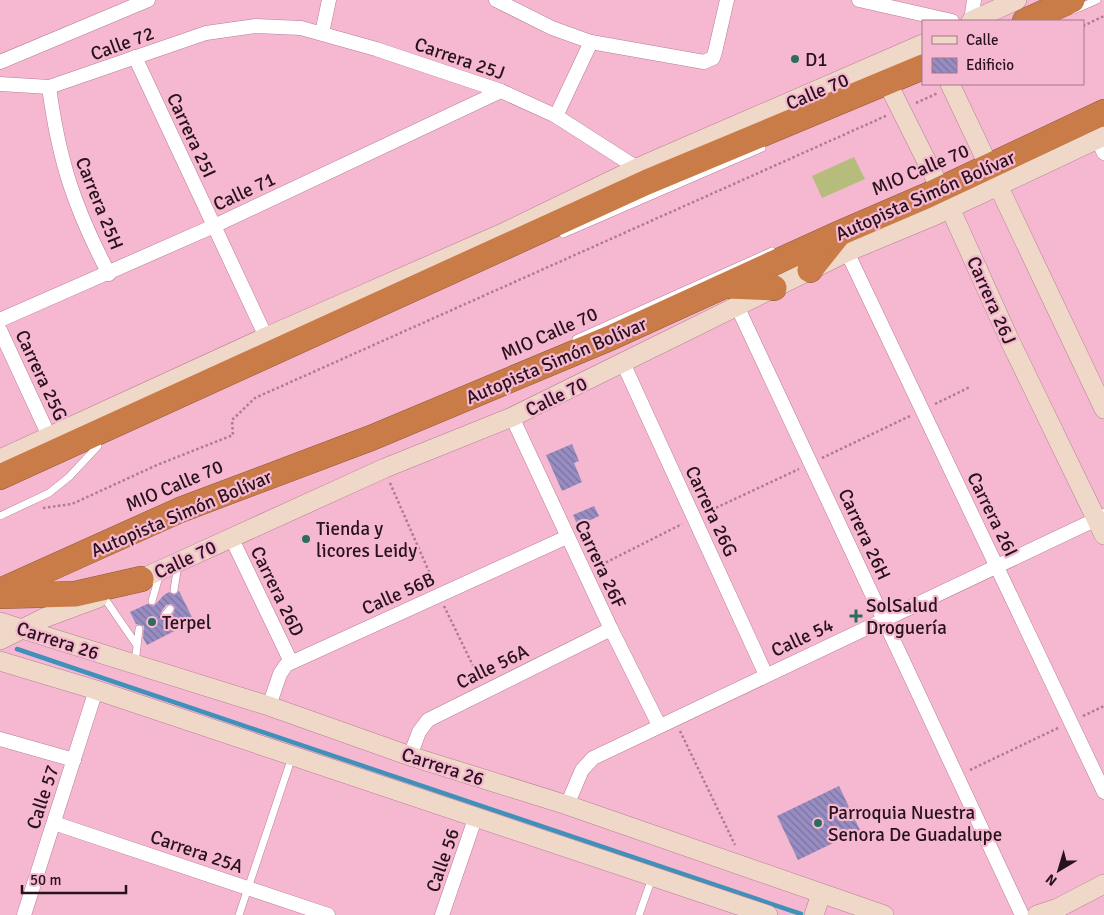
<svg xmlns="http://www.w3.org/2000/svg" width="1104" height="915" font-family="Signika,sans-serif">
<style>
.green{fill:#b6bc7b}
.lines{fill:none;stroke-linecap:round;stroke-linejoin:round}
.stream{stroke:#4091b9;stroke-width:4.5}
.building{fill:url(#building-back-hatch);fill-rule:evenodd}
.lane-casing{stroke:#b77d95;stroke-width:8}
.street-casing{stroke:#b77d95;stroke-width:15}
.secondary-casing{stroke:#b77d95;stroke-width:20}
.highway-casing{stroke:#915739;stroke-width:26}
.path{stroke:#ac7c90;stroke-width:2.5;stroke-dasharray:2.5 2.5;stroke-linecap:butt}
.lane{stroke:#fff;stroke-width:7}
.street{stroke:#fff;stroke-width:14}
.secondary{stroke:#efd8c8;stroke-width:19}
.highway{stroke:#c97c48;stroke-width:25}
.poi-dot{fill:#2d6d5c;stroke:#f6b8d1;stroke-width:2}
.labels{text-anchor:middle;stroke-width:4.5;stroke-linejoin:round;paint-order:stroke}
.street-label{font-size:19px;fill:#28121c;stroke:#f6b8d1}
.poi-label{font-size:19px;fill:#28121c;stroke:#f6b8d1;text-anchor:start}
</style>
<defs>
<pattern id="building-back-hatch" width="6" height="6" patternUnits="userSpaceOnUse" patternTransform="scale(1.25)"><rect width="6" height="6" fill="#988dc2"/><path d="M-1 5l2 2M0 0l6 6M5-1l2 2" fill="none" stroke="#7c729d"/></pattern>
</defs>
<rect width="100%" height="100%" fill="#f6b8d1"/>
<!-- green -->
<polygon class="green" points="854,157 865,179 822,198 812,176"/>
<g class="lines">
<!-- stream -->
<polyline class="stream" points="17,649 801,914"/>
</g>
<!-- building -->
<g class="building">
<polygon points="572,444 579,461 574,463 582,482 562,491 546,455"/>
<polygon points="594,506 599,516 578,526 573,515"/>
<path d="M 179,591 L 194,621 L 147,645 L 143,638 L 144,626 L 136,624 L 130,612 L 147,604 L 154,606 L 164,595 L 169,592 L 175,595 ZM 171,604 L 175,607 L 174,612 L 167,620 L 162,619 L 161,612 L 166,605 Z"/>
<polygon points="839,786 860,830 798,860 777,816"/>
</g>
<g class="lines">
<!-- lane casing -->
<g class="lane-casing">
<g id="lane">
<polyline points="1074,10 1097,0"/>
<polyline points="563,234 762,148"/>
<polyline points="576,339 772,251"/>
<polyline points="0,516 49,493 69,477 98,446"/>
<polyline points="174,590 178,565"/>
<polyline points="103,596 136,644"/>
<polyline points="152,601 160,573"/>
<polyline points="165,615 170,609"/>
<polyline points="135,664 139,629"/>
<polyline points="239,915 292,757"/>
<polyline points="639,915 652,878"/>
</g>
</g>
<!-- street casing -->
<g class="street-casing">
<g id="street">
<polyline points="496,0 552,28 591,42 704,62 713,58 715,52 727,0"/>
<polyline points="859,0 952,21"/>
<polyline points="971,21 974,0"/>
<polyline points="322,33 329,0"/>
<polyline points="135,57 266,337"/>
<polyline points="0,62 148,0"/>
<polyline points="0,84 49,87 206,33 256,26 301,28 376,49 501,91 556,116 637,168"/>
<path d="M 49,87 C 59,161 74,207 109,274"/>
<polyline points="556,116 591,42"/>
<polyline points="1097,139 1104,153"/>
<polyline points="847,252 1104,792"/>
<polyline points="737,306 1022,915"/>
<polyline points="0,320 214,226 501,91"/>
<polyline points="0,330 49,436"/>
<polyline points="623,363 766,675"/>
<polyline points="512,417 611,629 659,725"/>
<polyline points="231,537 291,662"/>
<polyline points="269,706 280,674 286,665 567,537"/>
<polyline points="0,739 74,760"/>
<polyline points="410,756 419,732 428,720 611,629"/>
<polyline points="567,805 582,770 593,758 1103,516"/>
<polyline points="54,823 328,915"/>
<polyline points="24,915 96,690"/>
<polyline points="442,915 476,816"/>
</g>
</g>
<!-- secondary casing -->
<g class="secondary-casing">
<g id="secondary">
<polyline points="971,21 1017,0"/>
<polyline points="881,70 950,208 1010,341 1104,535"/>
<polyline points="950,84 1104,409"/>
<polyline points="0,459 266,337 503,233 637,168 923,44"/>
<polyline points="130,584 385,468 512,417 847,252 936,215 1104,136"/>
<polyline points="0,622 269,706 410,756 567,805 884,915"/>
<polyline points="0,640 44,618 98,598"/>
<polyline points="0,661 96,690 768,915"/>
<polyline points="814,915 821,894"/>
<polyline points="1037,915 1058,908 1104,884"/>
</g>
</g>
<!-- highway casing -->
<g class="highway-casing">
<g id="highway">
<polyline points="1025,21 1072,0"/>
<polyline points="810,270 837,236"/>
<polyline points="728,286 774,288"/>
<polyline points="0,477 647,182 923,67"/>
<polyline points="0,591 180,510 371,438 610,338 840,233 926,196 1104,112"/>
<polyline points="0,596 75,594 141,579"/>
</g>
</g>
<!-- path -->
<g class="path">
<polyline points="1083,26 1104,16"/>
<polyline points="916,103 938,93"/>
<polyline points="935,404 970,387"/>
<polyline points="822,458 910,416"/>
<polyline points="390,483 434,583"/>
<polyline points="43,508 72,504 157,465 233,435 232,420 255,398 888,115"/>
<polyline points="707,512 799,469"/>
<polyline points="597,567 682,524"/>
<polyline points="444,606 480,680"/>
<polyline points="1083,716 1104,706"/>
<polyline points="680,731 735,845"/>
<polyline points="970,770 1060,727"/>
</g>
<!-- lane -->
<use href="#lane" class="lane"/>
<!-- street -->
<use href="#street" class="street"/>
<!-- secondary -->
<use href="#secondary" class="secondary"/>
<!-- highway -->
<use href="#highway" class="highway"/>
</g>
<!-- markers -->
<g class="poi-dot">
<circle cx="795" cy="59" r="5"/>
<circle cx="306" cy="539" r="5"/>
<path d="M853.5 608.5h5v5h5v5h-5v5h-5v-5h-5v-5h5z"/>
<circle cx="152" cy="622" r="5"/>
<circle cx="818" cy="823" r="5"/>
</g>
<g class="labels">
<!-- street labels -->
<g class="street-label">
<text transform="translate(122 43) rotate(-20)" y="7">Calle 72</text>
<text transform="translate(460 58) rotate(19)" y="7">Carrera 25J</text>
<text transform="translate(817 91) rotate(-23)" y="7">Calle 70</text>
<text transform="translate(192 135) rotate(65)" y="7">Carrera 25I</text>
<text transform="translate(920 169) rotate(-23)" y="7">MIO Calle 70</text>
<text transform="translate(244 191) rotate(-25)" y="7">Calle 71</text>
<text transform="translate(925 195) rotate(-24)" y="7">Autopista Simón Bolívar</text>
<text transform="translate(100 203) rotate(68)" y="7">Carrera 25H</text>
<text transform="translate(992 300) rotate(66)" y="7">Carrera 26J</text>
<text transform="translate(549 333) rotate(-24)" y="7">MIO Calle 70</text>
<text transform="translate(556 360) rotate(-23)" y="7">Autopista Simón Bolívar</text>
<text transform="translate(42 375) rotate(65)" y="7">Carrera 25G</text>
<text transform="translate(556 396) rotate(-26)" y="7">Calle 70</text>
<text transform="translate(174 485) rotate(-23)" y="7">MIO Calle 70</text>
<text transform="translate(712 511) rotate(65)" y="7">Carrera 26G</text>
<text transform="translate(181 513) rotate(-23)" y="7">Autopista Simón Bolívar</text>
<text transform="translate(993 514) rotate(64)" y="7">Carrera 26I</text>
<text transform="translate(865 534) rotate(65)" y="7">Carrera 26H</text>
<text transform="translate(185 559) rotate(-25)" y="7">Calle 70</text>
<text transform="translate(601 564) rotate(65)" y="7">Carrera 26F</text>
<text transform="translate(278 591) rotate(64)" y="7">Carrera 26D</text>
<text transform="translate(398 593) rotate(-24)" y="7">Calle 56B</text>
<text transform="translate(802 637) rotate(-25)" y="7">Calle 54</text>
<text transform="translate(58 640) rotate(18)" y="7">Carrera 26</text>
<text transform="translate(492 666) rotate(-26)" y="7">Calle 56A</text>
<text transform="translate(443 766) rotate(18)" y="7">Carrera 26</text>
<text transform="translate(42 797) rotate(-72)" y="7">Calle 57</text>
<text transform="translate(197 851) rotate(19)" y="7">Carrera 25A</text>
<text transform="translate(442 860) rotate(-71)" y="7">Calle 56</text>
</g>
<!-- poi labels -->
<g class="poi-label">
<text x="805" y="66">D1</text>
<text x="316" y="535">Tienda y<tspan x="316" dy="22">licores Leidy</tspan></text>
<text x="866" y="612">SolSalud<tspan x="866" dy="22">Droguería</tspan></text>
<text x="162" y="629">Terpel</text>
<text x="828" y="819">Parroquia Nuestra<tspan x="828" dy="22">Senora De Guadalupe</tspan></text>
</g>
</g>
<!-- legend -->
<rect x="922" y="20" width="162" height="65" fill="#f6b8d1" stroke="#a47689"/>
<rect x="932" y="36" width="25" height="8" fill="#efd8c8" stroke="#a47689"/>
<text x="966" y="45" font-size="15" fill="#28121c">Calle</text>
<rect x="932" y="58" width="25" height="15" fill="url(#building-back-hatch)" stroke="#a47689"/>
<text x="966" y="70" font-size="15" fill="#28121c">Edificio</text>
<!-- north arrow -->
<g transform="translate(1059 870) rotate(218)" stroke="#f6b8d1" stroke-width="4" paint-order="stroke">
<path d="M0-4L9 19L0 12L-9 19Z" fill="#28121c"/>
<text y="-8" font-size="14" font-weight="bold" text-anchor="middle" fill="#28121c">N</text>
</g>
<!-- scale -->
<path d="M22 885v8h104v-8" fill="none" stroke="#28121c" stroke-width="2.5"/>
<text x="30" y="885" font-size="15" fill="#28121c" stroke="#f6b8d1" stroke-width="4" paint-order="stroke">50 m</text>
</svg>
